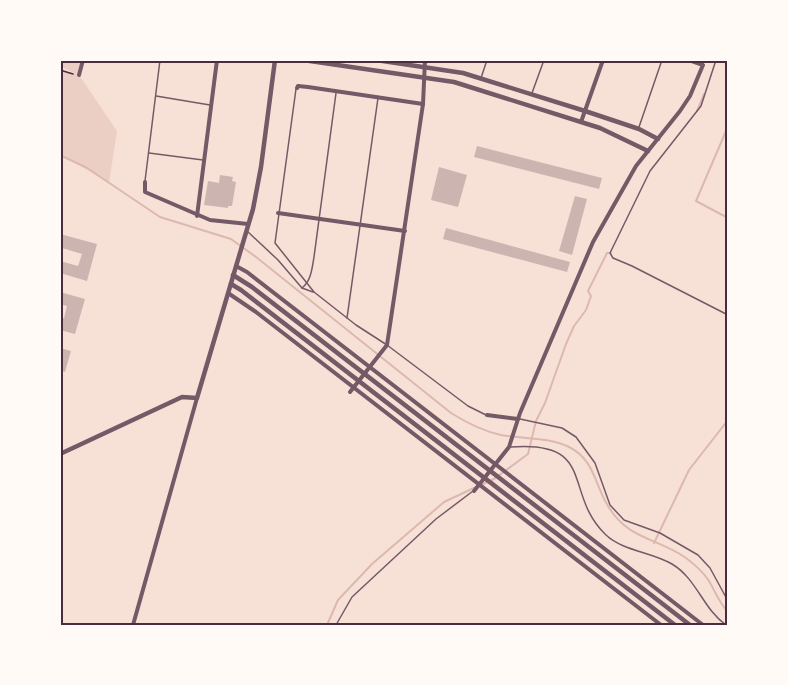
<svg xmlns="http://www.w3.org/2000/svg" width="788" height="685" font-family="'Public Sans',sans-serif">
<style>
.green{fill:#ebcfc5}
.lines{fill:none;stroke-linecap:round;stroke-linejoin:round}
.stream{stroke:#dcb8b0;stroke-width:2}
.building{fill:#ccb4b1}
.path{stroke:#4a2c40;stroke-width:1.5}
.service{stroke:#755966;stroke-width:1.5}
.minor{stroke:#755966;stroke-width:4}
.tertiary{stroke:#755966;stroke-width:4.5}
.neatline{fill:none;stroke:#4a2c40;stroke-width:2}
</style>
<rect width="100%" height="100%" fill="#f7e1d7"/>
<!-- green -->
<polygon class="green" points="60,60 81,60 79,75 117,131 109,183 60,153 60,70 76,74 60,66"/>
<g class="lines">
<!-- stream -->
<g class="stream">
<polyline points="697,111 704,94"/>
<polyline points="728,132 726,131 696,201 728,218"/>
<path d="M 60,155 L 87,168 L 160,217 L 231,239 L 256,257 L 451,413 C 467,423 482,431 501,435 C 523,439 548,437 569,447 C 595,460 594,484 608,506 C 628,540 658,538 686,558 C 694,564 704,573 709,581 C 715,591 719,603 728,612"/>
<polyline points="481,485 494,479 528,454 536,421 545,403 566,344 574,326 586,310 591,296 588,291 607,253 611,253"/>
<polyline points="654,543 689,470 728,420"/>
<polyline points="327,625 338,600 372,564 444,502 476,487"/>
</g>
</g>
<!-- building -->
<g class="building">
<polygon points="477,146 602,178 599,189 474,157"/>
<polygon points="439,167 467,175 458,207 431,200"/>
<polygon points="220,175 233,177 232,181 236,182 232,206 228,206 228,208 204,205 208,181 219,183"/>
<polygon points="575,196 587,199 572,255 559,251"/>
<polygon points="446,228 570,262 567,272 443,239"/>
<polygon points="60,234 97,244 87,281 60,273 60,261 78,266 82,254 62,248 60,253"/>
<polygon points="60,292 85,299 75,334 60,330 60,317 64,318 67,306 60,304"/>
<polygon points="60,348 71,351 65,372 60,370"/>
</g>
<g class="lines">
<!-- path -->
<polyline class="path" points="60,70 73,74"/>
<!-- service -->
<g class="service">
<polyline points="716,60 701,106 650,171 610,253 613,258 632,266 728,315"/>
<polyline points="481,78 487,60"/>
<polyline points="296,89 275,243 314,292 356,325 387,345 468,406 486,415"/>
<polyline points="532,93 544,60"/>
<polyline points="156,96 210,105"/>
<polyline points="639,127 662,60"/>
<polyline points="149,153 203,160"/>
<polyline points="145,181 160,60"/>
<polyline points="247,231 278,260 302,288 313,292"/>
<path d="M 302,288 C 311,281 312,269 314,257 L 336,93"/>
<polyline points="347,318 378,98"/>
<polyline points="520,419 562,428 576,437 595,463 610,505 624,520 660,533 698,555 710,568 728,601"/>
<path d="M 510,447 C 598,440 562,493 606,535 C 623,551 652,552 672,564 C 697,579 703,609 726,625"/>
<polyline points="336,625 352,597 436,519 473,491"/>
</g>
<!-- minor -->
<g class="minor">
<polyline points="79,75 83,60"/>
<polyline points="297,88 298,86 308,87 423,104"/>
<polyline points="581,122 603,60"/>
<polyline points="145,182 145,192 210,220 248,224"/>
<polyline points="278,213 405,231"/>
<polyline points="197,216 217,60"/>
<polyline points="236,266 247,272 703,625"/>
<polyline points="228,293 256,312 661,625"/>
<polyline points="350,392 387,345 423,104 425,60"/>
<polyline points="487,415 518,419"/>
<polyline points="474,491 509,447 520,413 593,242 636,166 680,111 690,96 703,65 689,60"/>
<polyline points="133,625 197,398"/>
</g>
<!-- tertiary -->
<g class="tertiary">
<polyline points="303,60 454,82 600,128 648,151"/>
<polyline points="376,60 463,73 585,111 639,129 658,139"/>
<polyline points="233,275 252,287 690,625"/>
<polyline points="231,284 241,290 675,625"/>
<polyline points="60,454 182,397 197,398 253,209 261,167 275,60"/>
</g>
</g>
<!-- border -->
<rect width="788" height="685" fill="none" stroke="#fffaf5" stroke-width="123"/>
<rect x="62" y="62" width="664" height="562" class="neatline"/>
</svg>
